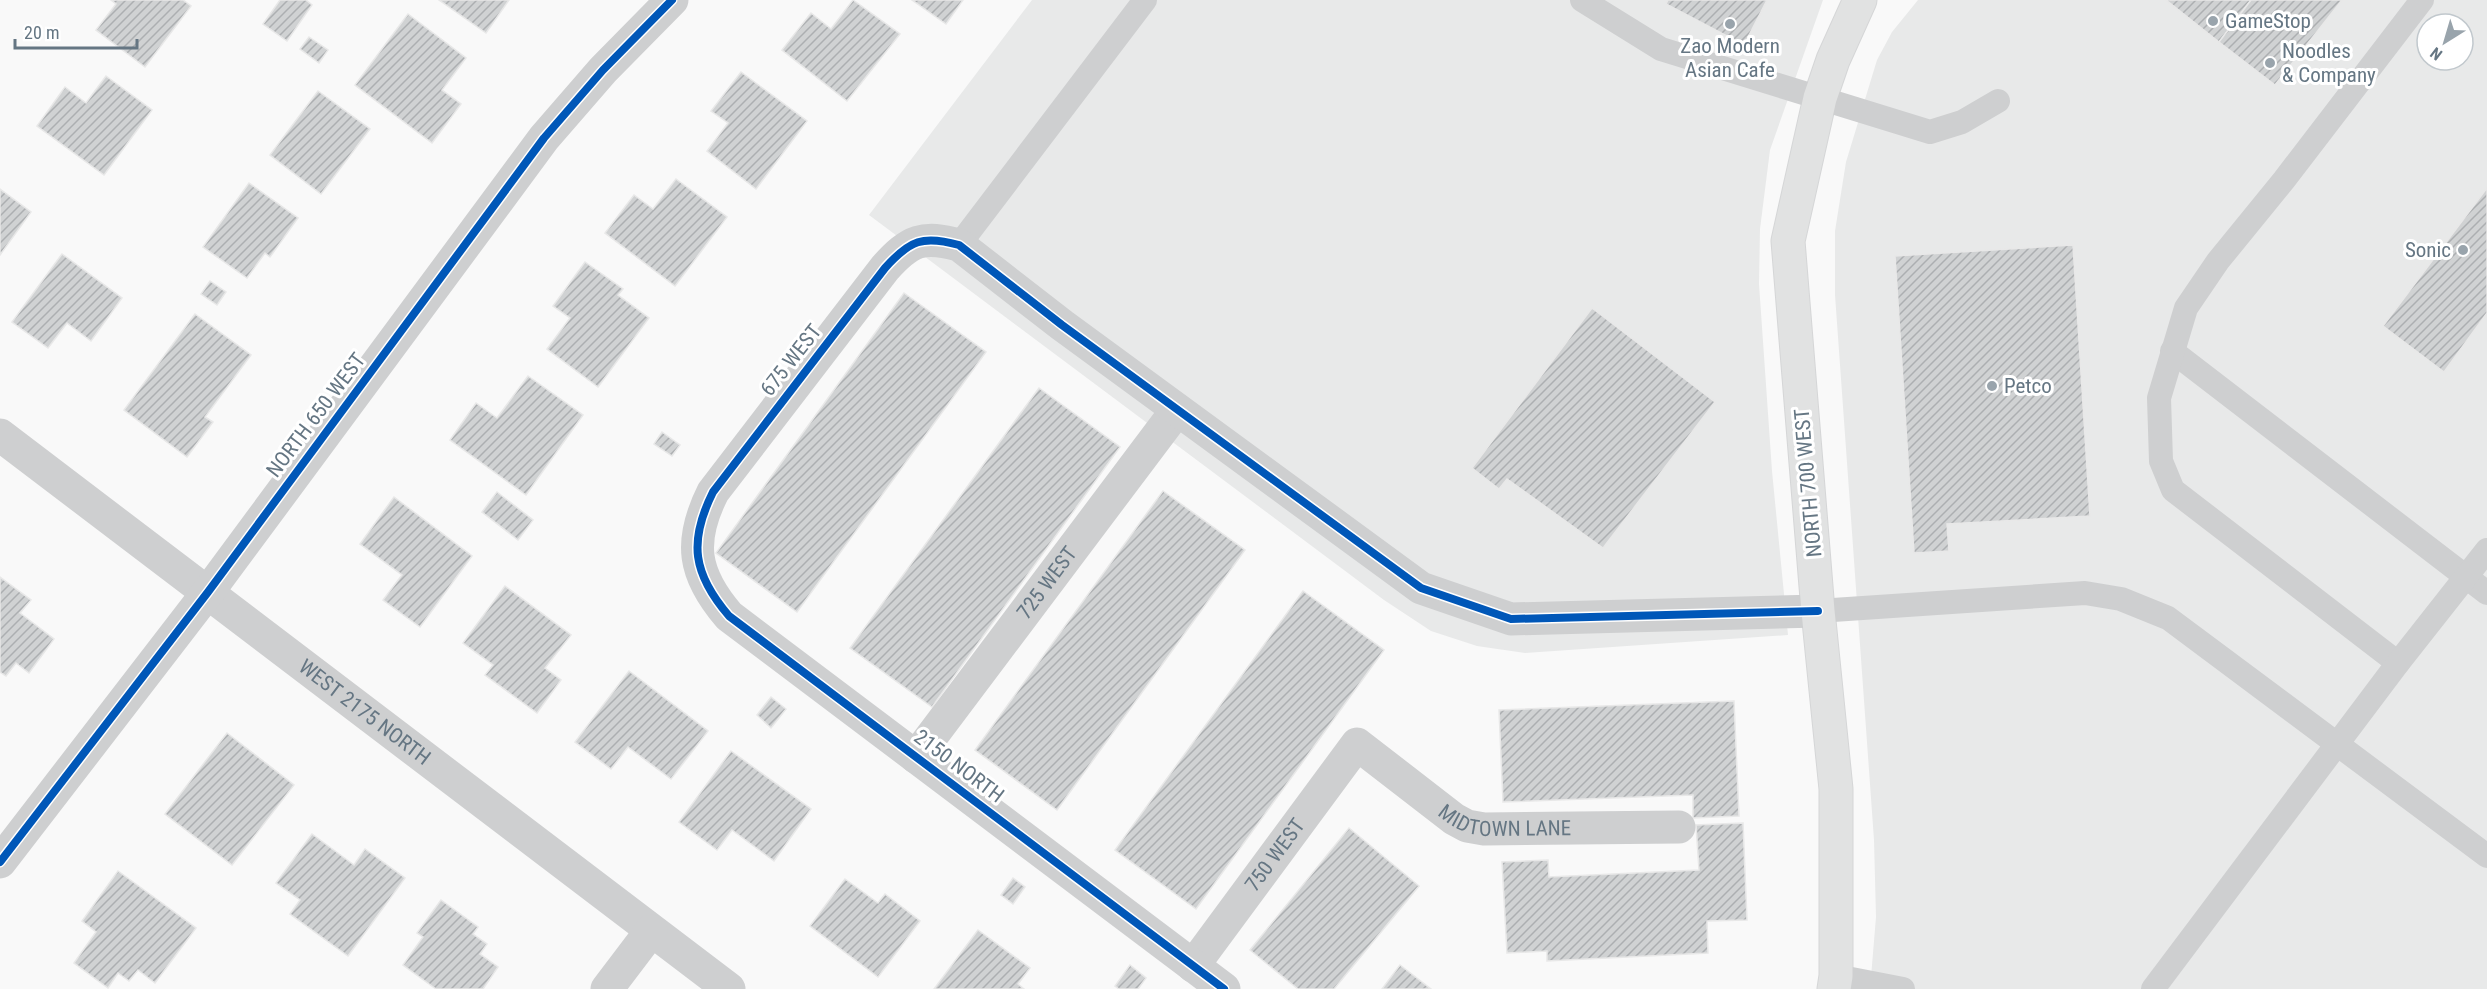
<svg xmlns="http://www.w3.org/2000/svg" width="2487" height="989" font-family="'Roboto Condensed',sans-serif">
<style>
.built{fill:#e8e9e9;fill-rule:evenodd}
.building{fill:url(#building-hatch);stroke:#e8e8e8;stroke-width:1.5}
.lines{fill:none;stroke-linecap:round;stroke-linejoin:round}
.secondary-casing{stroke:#d5d6d7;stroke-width:35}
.lane{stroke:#cecfd0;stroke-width:24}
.street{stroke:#cecfd0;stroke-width:33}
.secondary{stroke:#e1e2e2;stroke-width:33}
.cycleway-casing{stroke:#fff;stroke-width:11}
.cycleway{stroke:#0057b8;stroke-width:8}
.poi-dot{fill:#99a4ac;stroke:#fff;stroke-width:2}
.labels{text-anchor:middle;stroke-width:6;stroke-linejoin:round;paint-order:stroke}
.poi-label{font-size:21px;fill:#657683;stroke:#fff;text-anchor:start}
.street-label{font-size:21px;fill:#657683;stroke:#fff}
</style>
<defs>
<pattern id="building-hatch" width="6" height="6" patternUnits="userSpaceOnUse" patternTransform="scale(1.5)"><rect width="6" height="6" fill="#d0d2d3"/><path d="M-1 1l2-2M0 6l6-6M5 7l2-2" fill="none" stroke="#acafb1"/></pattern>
</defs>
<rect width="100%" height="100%" fill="#f9f9f9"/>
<!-- built -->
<g class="built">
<polygon points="1032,0 1823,0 1770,150 1760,229 1759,284 1772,471 1788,635 1525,653 1477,646 1431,631 1384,600 869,215"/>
<path d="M 1918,0 L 2487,0 L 2487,989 L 1870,989 L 1876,917 L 1874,840 L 1835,295 L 1835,231 L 1846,162 L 1877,60 L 1892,32 ZM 2427,24 L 2463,24 L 2463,60 L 2427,60 Z"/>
</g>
<!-- building -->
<g class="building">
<polygon points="111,0 183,0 191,6 145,67 96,30 116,4"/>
<polygon points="280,0 306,0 312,5 287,41 263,24"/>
<polygon points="439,0 509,0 486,33"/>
<polygon points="853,0 900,34 847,101 782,50 811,13 831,29"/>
<polygon points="912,0 963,0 946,24"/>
<polygon points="1668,0 1767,0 1744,45 1666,4"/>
<polygon points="2166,0 2251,0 2219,42"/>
<polygon points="2251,0 2342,0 2275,85 2219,42"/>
<polygon points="408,14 466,58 442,90 461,104 432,143 355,85"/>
<polygon points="309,37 328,50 319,63 300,49"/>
<polygon points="741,72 807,121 756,189 707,151 728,123 711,111"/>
<polygon points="106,76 152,110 104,175 37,126 65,87 86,103"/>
<polygon points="318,91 370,129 321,194 270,155"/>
<polygon points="676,179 727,217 675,286 605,233 634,195 653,209"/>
<polygon points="249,183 298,218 270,257 265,253 247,278 203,247"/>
<polygon points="2487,188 2487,313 2444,372 2383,326"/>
<polygon points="0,189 31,212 0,255"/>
<polygon points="2073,245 2090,516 1947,524 1949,551 1914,553 1895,256"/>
<polygon points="62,254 122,298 91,341 67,323 48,348 12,322"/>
<polygon points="585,262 623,289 618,295 649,318 598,387 547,349 570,318 553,306"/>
<polygon points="210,281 226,292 217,305 201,294"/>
<polygon points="904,293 986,352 797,612 716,553"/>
<polygon points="1592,308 1715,402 1603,548 1507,479 1499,489 1472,468"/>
<polygon points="195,314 251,355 205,417 213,422 187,457 124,410"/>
<polygon points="528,376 583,415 526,495 450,440 476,403 497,418"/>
<polygon points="1039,388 1120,447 932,707 850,648"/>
<polygon points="662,432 680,445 672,456 654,444"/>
<polygon points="1163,491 1245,550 1057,810 975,750"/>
<polygon points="497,492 533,520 518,540 482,512"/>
<polygon points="394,497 472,556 420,627 383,600 402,575 360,544"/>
<polygon points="0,577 31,600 20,613 54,639 29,673 16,663 6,676 0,672"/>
<polygon points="505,586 571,635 545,668 561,680 537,713 485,675 493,665 463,643"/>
<polygon points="1303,591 1384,650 1196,909 1115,850"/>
<polygon points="629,671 708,731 671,779 628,747 611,769 575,742"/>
<polygon points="771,697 786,709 771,728 757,715"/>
<polygon points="1734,701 1739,816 1693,818 1693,795 1503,802 1499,710"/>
<polygon points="227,733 294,785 232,865 165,814"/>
<polygon points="731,751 811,809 774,861 732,830 717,850 679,822"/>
<polygon points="1743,823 1747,920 1707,921 1708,953 1547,961 1547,951 1507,953 1502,862 1548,860 1549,877 1699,870 1696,825"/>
<polygon points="1349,828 1419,886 1334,989 1298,989 1250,950"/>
<polygon points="312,834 354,865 365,849 405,878 348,956 290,914 300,900 276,883"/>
<polygon points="118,871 196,928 155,983 138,970 129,981 118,973 108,988 74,963 96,932 82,921"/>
<polygon points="1013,878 1025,887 1013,904 1001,895"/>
<polygon points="845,879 878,903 885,894 920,921 878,977 810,926"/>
<polygon points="441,900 478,927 473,934 487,944 480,954 498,967 483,989 436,989 403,965 423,937 417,933"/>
<polygon points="978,930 1030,968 1018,984 1024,989 934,989"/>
<polygon points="1130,965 1146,978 1138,989 1119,989 1115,986"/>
<polygon points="1400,965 1431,989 1382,989"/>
</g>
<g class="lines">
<!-- secondary casing -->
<g class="secondary-casing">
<polyline id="secondary" points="1834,989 1836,976 1836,789 1818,611 1788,241 1820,98 1833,60 1860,0"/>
</g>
<!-- lane -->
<g class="lane">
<polyline points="1582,0 1661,49 1930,132 1962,122 1998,101"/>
<polyline points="959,245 1145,0"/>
<polyline points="2172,351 2487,593"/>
<polyline points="1818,611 2085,593 2121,599 2168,618 2487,856"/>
<polyline points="2398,663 2173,490 2161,461 2159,398 2186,308 2218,261 2284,180 2422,0"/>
<polyline points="1836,976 1903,989"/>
<polyline points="2153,989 2398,663 2487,550"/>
</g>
<!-- street -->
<g class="street">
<path id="s1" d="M 0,435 L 729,989"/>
<path id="s2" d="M 916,757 L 1177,410"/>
<polyline points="0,862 208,592 544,138 603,70 672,0"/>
<path id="s3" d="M 1193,966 L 1357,744 L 1454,819 L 1467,826 L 1484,829 L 1679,827"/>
<polyline points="607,989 651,931"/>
<path d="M 1224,989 L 729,616 C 693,574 688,542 713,492 L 885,268 C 910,240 923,235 959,245 L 1062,325 L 1421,588 L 1511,619 L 1818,611"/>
</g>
<!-- secondary -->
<use href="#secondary" class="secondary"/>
<!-- cycleway casing -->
<g class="cycleway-casing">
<g id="cycleway">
<polyline points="0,862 208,592 544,138 603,70 672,0"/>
<path d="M 1224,989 L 729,616 C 693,574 688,542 713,492 L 885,268 C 910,240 923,235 959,245 L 1062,325 L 1421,588 L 1511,619 L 1818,611"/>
</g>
</g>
<!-- cycleway -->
<use href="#cycleway" class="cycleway"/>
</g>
<!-- markers -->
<g class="poi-dot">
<circle cx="2213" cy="21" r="6"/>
<circle cx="1730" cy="24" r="6"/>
<circle cx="2270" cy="63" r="6"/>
<circle cx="2463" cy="250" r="6"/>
<circle cx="1992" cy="386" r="6"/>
</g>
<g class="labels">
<!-- poi labels -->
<g class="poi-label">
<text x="2225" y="28">GameStop</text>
<text x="1730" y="53" text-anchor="middle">Zao Modern<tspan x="1730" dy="24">Asian Cafe</tspan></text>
<text x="2282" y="58">Noodles<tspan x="2282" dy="24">&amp; Company</tspan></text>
<text x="2451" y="257" text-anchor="end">Sonic</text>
<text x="2004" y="393">Petco</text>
</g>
<!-- street labels -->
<g class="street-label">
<text transform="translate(791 360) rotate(-52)" y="7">675 WEST</text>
<text transform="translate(316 415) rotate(-53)" y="7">NORTH 650 WEST</text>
<text transform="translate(1808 483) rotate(-95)" y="7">NORTH 700 WEST</text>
<text dy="7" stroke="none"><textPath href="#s2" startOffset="218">725 WEST</textPath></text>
<text dy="7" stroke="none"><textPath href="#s1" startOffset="458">WEST 2175 NORTH</textPath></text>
<text transform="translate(959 766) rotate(37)" y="7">2150 NORTH</text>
<text dy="7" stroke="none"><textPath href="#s3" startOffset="450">MIDTOWN LANE</textPath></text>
<text dy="7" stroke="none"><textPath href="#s3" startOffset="138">750 WEST</textPath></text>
</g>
</g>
<!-- north arrow -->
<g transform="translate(2445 42) rotate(217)"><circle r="28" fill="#ffffff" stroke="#c1c8cd" stroke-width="1.5"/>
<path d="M0-4.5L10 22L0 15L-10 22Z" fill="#99a4ac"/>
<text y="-9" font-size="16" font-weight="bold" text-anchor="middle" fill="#657683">N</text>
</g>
<!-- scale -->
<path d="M15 39v9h122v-9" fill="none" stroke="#657683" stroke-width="3"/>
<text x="24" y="39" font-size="18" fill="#657683" stroke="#ffffff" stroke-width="4.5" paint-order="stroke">20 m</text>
</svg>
